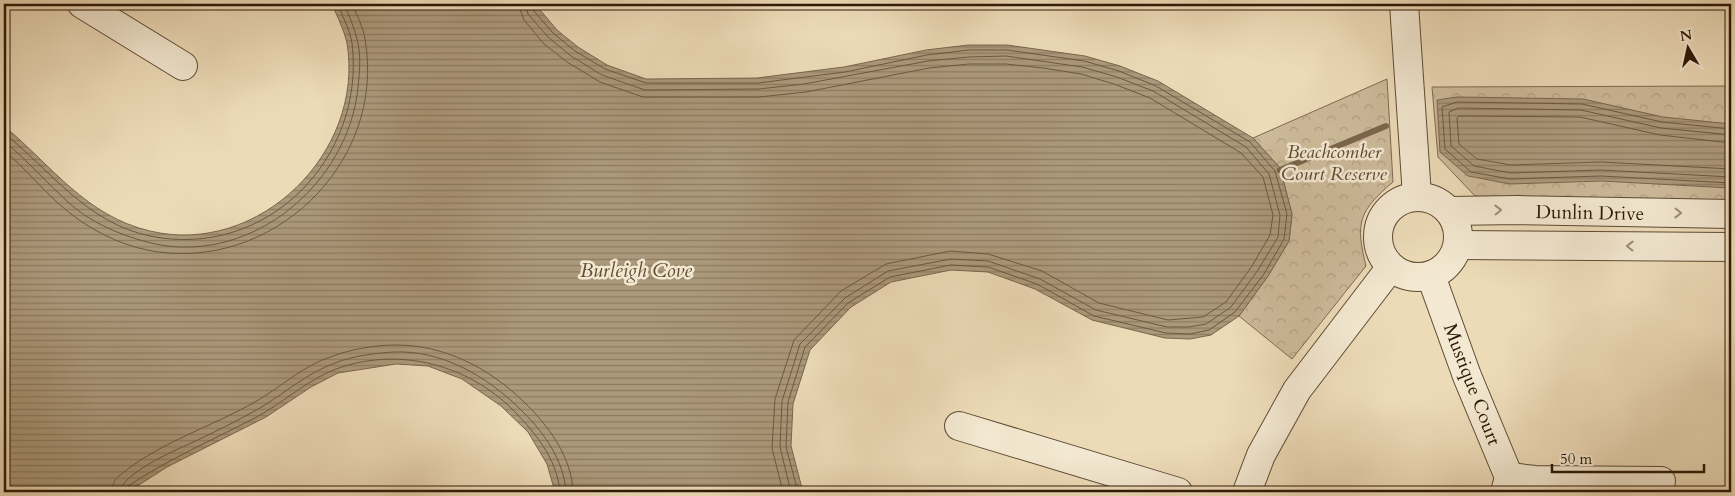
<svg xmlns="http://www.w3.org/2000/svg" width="1735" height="496" font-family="Cardo,serif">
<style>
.park{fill:url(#park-crowns);stroke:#7e6a50}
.water{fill:url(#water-rules);stroke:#7a664c}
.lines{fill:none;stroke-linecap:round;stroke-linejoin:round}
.shore{stroke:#6d5940;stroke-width:1}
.stream{stroke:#7a664c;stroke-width:6}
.minor-casing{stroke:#5e4a32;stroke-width:30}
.minor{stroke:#f3e8d1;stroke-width:28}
.oneway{stroke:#9a8b76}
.labels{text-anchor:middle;stroke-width:5;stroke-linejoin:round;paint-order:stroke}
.park-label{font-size:19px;font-style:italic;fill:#5e4932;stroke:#f3e8d1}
.street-label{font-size:19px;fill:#2e1906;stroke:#f3e8d1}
.water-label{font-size:20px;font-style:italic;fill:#604c35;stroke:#f3e8d1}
</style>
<defs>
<pattern id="park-crowns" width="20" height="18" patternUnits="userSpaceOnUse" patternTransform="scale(1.25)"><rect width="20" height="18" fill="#cdba9a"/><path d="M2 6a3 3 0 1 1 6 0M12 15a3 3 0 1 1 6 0" fill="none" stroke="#b09f83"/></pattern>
<pattern id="water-rules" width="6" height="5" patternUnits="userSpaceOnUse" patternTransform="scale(1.25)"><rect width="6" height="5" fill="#ac997b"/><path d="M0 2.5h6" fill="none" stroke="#8c7c63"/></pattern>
</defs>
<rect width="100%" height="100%" fill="#eddbb8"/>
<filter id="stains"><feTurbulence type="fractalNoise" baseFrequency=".004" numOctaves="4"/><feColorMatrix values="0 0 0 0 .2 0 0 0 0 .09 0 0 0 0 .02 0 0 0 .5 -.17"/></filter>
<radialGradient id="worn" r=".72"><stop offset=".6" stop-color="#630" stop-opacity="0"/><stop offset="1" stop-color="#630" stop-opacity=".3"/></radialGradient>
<!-- park -->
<g class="park">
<path d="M 1387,79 L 1393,182 C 1359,211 1355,222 1366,266 L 1292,359 L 1239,316 L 1268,276 L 1289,241 L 1292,214 L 1280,168 L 1253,138 Z"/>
<polygon points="1731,86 1731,202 1475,196 1438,157 1432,87"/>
</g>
<!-- water -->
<g class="water">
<path d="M 332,4 L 535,4 L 557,30 L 578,47 L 607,65 L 646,79 L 757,78 L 844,67 L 926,50 L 968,45 L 1007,45 L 1085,56 L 1120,66 L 1158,81 L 1253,138 L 1280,168 L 1292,214 L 1289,241 L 1268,276 L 1239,316 L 1211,335 L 1190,339 L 1165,338 L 1092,320 L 1035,289 L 988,272 L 951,270 L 891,282 L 851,307 L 810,350 L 793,404 L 791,446 L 803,492 L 555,492 L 547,464 L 528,432 L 501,406 L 462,379 L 428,366 L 396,364 L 338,373 L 311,387 L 266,417 L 167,467 L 128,492 L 4,492 L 4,126 C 52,166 86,216 150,231 C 259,257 365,152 347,43 C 344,30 337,16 332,4 Z"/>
<polygon points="1457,97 1583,99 1663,117 1731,124 1731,188 1601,181 1510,184 1468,176 1440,152 1437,100"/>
</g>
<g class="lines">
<!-- shore -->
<g class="shore">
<polyline points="518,4 524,20 544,44 567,62 600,82 643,97 759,97 806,92 929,68 969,64 1006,64 1043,68 1081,74 1114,84 1150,98 1241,153 1263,177 1273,215 1270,235 1252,266 1226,302 1203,317 1168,320 1099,303 1042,271 988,254 950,251 886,264 841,291 794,340 775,399 772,448 783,492"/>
<polyline points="525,4 528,14 548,37 571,56 602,75 645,90 759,89 804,84 928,61 969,57 1006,56 1082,67 1117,77 1153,91 1246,147 1269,174 1280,215 1278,237 1258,270 1231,307 1206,324 1189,327 1167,327 1096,310 1040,279 988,261 951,259 888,271 845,298 800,344 782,401 780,447 791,492"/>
<polyline points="531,4 534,11 553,33 575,51 605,69 646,83 758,83 845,72 927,55 969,50 1007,50 1084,61 1119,71 1156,86 1250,142 1275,171 1287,214 1284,239 1264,274 1235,312 1209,330 1190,334 1166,333 1094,316 1037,284 988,267 951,265 890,277 848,303 805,347 788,402 786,447 798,492"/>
<polyline points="1731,129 1662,122 1582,104 1457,102 1442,107 1445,149 1471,172 1510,179 1601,176 1731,183"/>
<path d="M 4,133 C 51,171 87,223 150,236 C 267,260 366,158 352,43 C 350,30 342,16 338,4"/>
<polyline points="1731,135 1661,128 1581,110 1458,108 1449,112 1451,146 1474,166 1511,173 1601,170 1731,177"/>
<path d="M 4,141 C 27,160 47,183 69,203 C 90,222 120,235 147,242 C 244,268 342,191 357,96 C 359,78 362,57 357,39 C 354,27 349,15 344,4"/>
<polyline points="1731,143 1660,135 1580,117 1459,116 1457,118 1459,144 1477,159 1511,165 1601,162 1731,169"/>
<path d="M 4,150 C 26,169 44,192 66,210 C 89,229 118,244 147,250 C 270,275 387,164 365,39 C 363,27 357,15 352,4"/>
<path d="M 112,492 C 112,486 114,480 119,476 C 158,443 211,427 255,402 C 281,387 304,365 333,356 C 352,349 376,345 396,345 C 445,345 489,368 524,402 C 548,425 572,457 573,492"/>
<path d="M 120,492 C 120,475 173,451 189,444 C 213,433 237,421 260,408 C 285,393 307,373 335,363 C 352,356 376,353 394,352 C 442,350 486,376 519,408 C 542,430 564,459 566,492"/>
<path d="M 126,492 L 128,486 C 169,459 212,440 255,418 C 283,403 307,380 336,369 C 396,347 463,363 509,406 C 533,430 557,457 560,492"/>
</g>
<!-- stream -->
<polyline class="stream" points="1280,170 1386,126"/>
<!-- minor casing -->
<g class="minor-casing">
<g id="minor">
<polyline points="82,4 183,66"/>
<polyline points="1404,4 1417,196"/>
<circle cx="1418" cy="237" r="40"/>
<polyline points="1450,211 1517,210 1731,214"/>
<polyline points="1458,245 1731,247"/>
<polyline points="1431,276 1467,376 1509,477 1505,492"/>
<polyline points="959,426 1178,492"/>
<polyline points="1509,477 1535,480 1661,481"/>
<polyline points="1247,492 1261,455 1297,390 1391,267"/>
</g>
</g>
<!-- minor -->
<use href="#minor" class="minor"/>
</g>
<!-- one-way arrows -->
<defs><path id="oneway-chevron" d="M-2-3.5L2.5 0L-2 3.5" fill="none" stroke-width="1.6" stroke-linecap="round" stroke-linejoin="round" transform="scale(1.25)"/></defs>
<g class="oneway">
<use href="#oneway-chevron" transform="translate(1498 210) rotate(-1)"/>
<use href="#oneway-chevron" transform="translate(1678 213) rotate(1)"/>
<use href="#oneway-chevron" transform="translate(1630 246) rotate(-179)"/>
</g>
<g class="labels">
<!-- park labels -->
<g class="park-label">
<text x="1334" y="158">Beachcomber<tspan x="1334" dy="22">Court Reserve</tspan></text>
</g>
<!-- street labels -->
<g class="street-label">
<text transform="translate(1590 212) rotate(1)" y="7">Dunlin Drive</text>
<text transform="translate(1473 384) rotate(69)" y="7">Mustique Court</text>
</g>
<!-- water labels -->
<g class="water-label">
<text x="636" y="277">Burleigh Cove</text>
</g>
</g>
<!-- margin -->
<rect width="1735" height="496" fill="none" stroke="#eddbb8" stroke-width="20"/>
<rect x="5" y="5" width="1725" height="486" fill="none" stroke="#2e1906" stroke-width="2.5"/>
<rect x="10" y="10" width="1715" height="476" fill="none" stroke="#2e1906"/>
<!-- north arrow -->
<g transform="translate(1688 48) rotate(351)" stroke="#f3e8d1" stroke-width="4" paint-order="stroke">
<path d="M0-4L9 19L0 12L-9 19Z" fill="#2e1906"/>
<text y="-8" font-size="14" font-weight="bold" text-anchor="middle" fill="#2e1906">N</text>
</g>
<!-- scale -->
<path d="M1552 464v8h152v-8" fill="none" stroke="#2e1906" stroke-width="2.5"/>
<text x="1560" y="464" font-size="15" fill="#2e1906" stroke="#f3e8d1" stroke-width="4" paint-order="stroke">50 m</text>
<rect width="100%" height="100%" filter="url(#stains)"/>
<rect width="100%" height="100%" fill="url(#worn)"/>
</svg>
